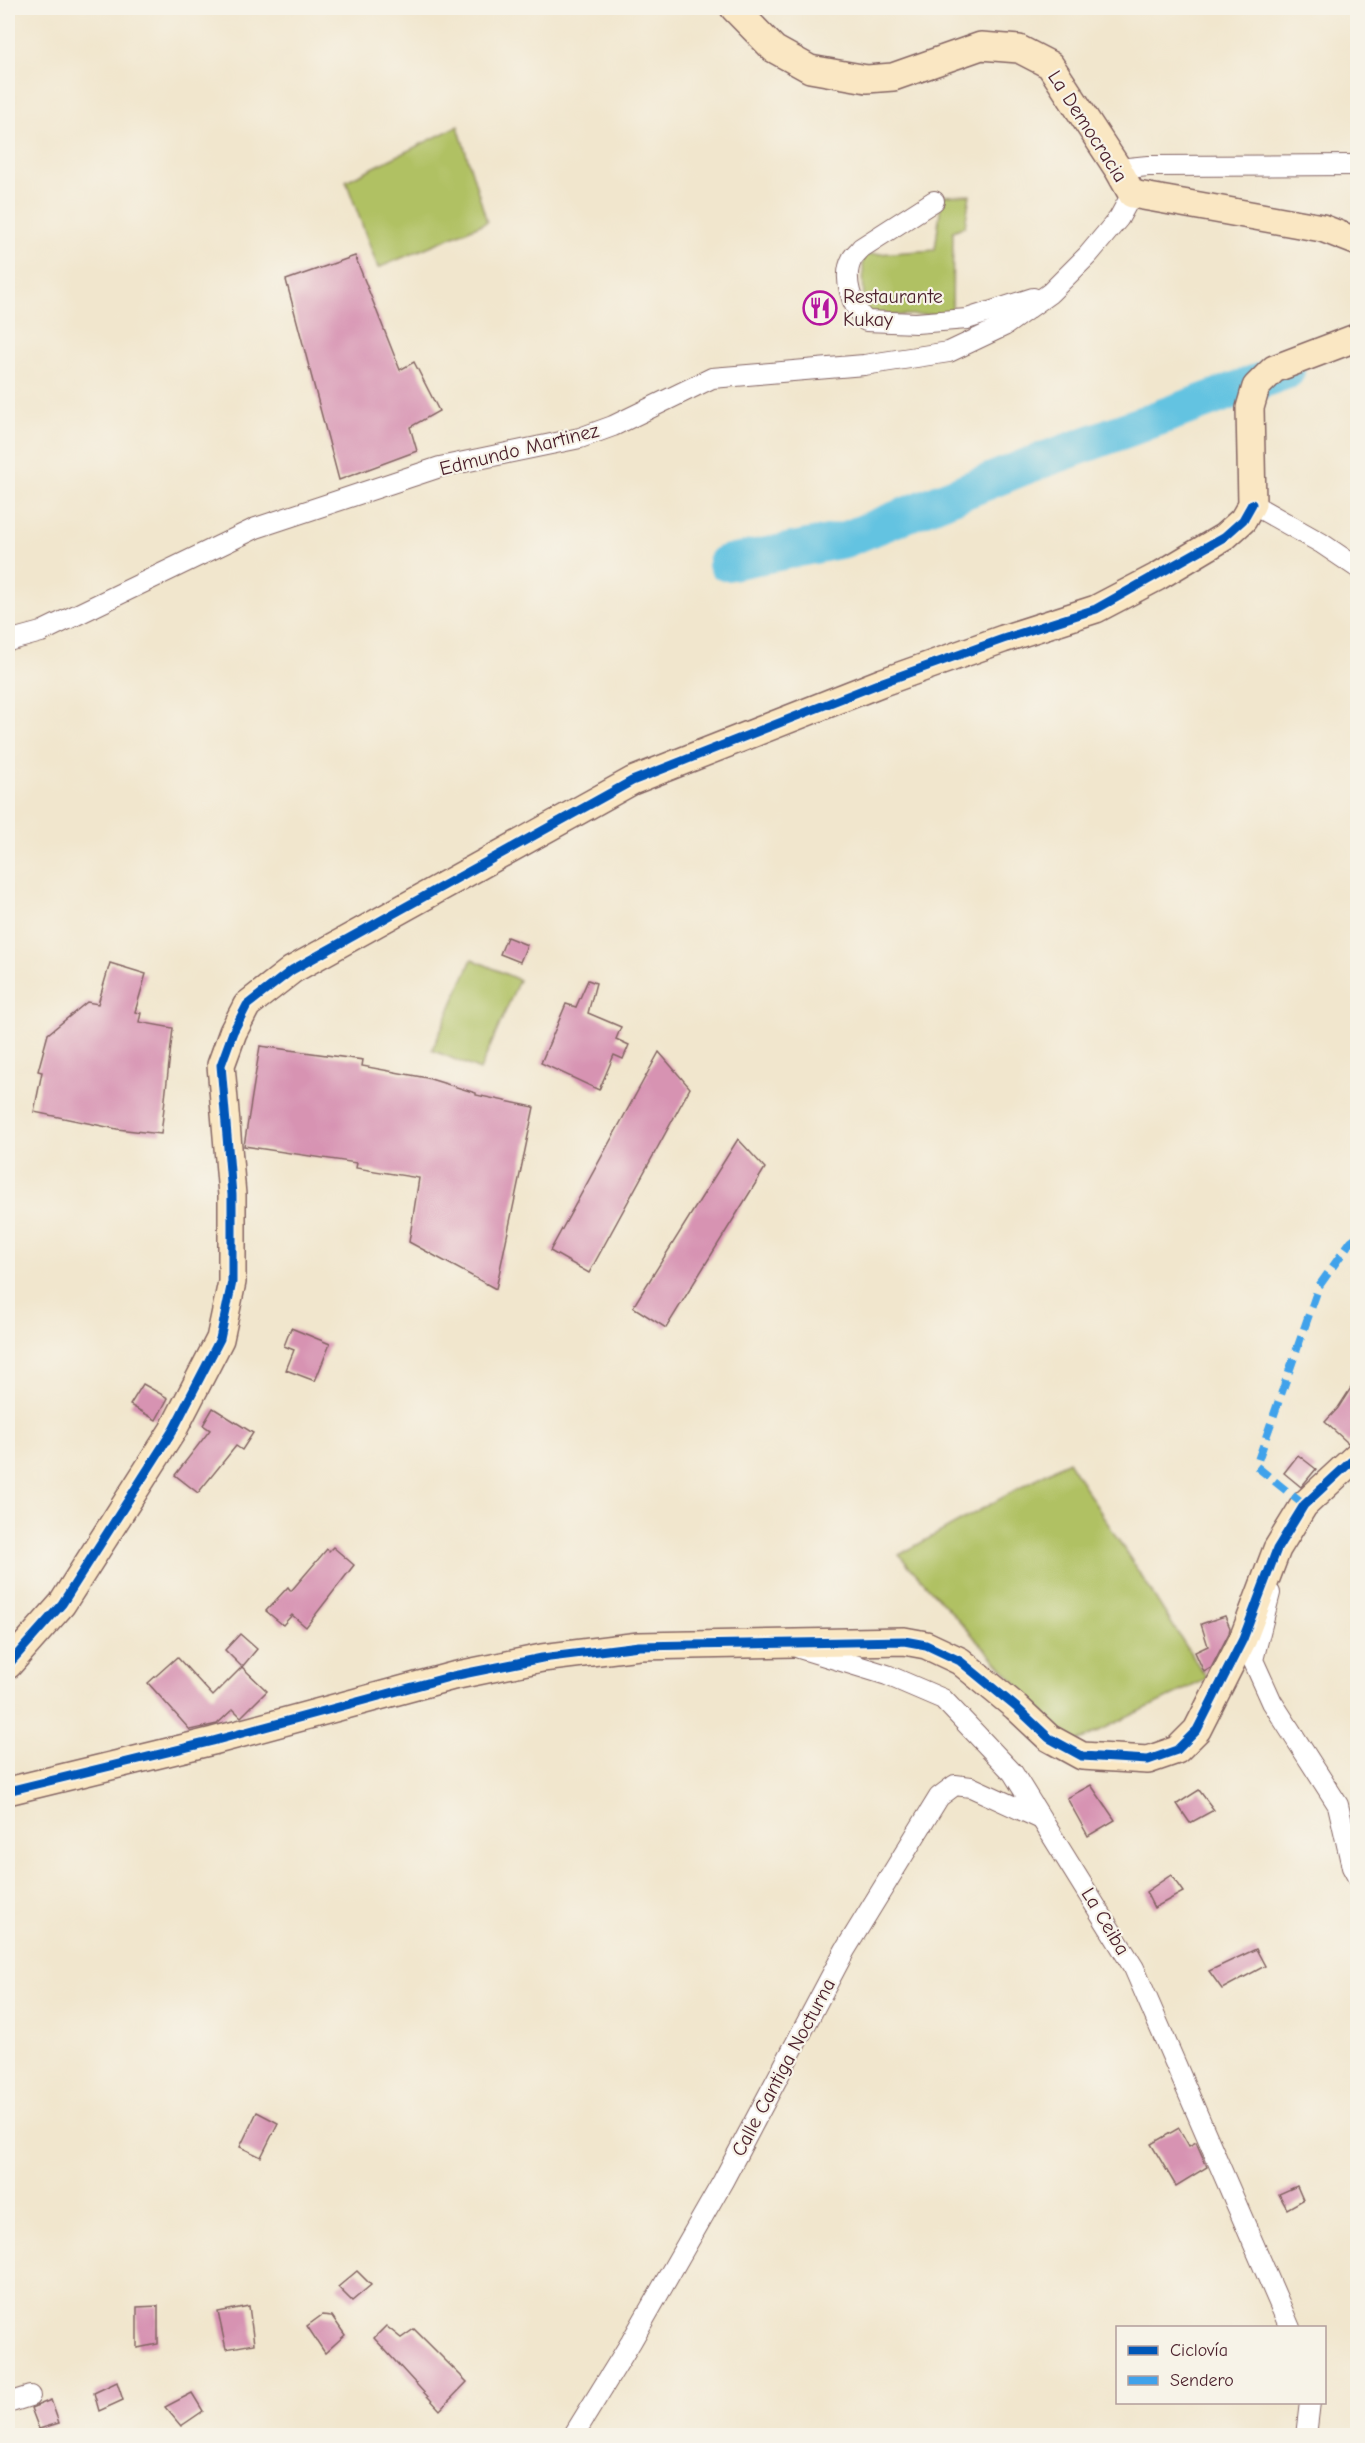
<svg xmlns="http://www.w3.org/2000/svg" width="1365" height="2443" font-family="'Comic Neue',sans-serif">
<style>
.green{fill:#b0c164;stroke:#7d7048;stroke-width:1.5}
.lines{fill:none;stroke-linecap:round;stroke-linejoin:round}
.river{stroke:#63c3e1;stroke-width:36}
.building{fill:#d793b2}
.street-casing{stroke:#846564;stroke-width:22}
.secondary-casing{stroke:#846564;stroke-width:30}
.street{stroke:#fff;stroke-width:20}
.secondary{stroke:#fae7c3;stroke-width:27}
.quiet{stroke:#40a2eb;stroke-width:8;stroke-dasharray:15 8;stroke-linecap:butt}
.cycleway-casing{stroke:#f7f3e8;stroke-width:13}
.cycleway{stroke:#0057b8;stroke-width:9}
.labels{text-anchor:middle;stroke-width:4.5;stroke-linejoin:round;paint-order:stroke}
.street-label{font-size:20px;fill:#4a1f2b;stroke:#f7f3e8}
.poi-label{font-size:20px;fill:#4a1f2b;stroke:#f7f3e8;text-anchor:start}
</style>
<rect width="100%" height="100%" fill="#f7f3e8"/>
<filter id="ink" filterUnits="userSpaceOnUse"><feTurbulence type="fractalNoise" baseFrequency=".0167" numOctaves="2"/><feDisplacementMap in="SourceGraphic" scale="12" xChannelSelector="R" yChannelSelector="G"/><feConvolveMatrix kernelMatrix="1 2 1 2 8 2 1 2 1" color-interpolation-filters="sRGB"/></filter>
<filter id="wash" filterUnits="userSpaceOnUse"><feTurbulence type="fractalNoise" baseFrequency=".008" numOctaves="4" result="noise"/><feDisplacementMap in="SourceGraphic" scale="24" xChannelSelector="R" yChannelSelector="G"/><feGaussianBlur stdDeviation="1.35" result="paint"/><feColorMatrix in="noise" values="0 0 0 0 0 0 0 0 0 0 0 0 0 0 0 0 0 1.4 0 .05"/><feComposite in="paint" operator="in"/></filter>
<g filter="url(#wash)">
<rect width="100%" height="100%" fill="#f1e6cd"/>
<!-- green -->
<g class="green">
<polygon points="458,126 487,222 378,268 346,181"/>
<polygon points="970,195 965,226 953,231 952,314 864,316 863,255 935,250 942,196"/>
<polygon points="472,959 519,980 480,1070 432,1050"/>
<polygon points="1068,1461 1207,1679 1072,1744 899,1555"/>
</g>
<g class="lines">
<!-- river -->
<polyline class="river" points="726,563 844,540 1027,466 1287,371"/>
</g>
<g id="blocks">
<!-- building -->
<g class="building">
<polygon points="355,256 400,370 414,362 439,411 410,427 417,451 339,480 286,280"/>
<polygon points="507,937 527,945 520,962 500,954"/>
<polygon points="110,963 146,974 135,1012 141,1013 139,1022 173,1028 161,1134 117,1129 34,1112 42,1072 38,1071 48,1034 87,1002 98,1004"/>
<polygon points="588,980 596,983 588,1013 621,1027 616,1039 629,1045 623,1059 614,1055 599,1090 541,1063 566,1004 576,1007"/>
<polygon points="260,1046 363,1060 362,1066 427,1078 476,1093 476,1095 534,1107 496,1289 409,1242 419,1178 356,1168 357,1163 244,1146"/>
<polygon points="659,1052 690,1088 589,1273 550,1251"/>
<polygon points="738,1139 765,1168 666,1328 633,1307"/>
<polygon points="291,1328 330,1344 315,1381 286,1370 294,1350 284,1346"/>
<polygon points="1358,1377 1358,1433 1348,1443 1325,1422 1338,1408"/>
<polygon points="143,1384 168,1398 156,1420 130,1405"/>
<polygon points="213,1408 253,1433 242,1450 236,1446 198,1493 175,1475 210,1430 203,1425"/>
<polygon points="1298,1455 1316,1469 1301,1487 1284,1473"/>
<polygon points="333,1547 354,1565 306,1627 292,1615 283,1625 266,1611 288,1587 291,1591 327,1549 329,1551"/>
<polygon points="1225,1616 1230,1628 1229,1633 1211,1668 1204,1672 1195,1652 1208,1646 1201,1624"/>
<polygon points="240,1634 257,1649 242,1667 225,1650"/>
<polygon points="177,1657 213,1696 242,1667 267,1691 241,1717 233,1709 217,1724 190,1730 148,1683"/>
<polygon points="1091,1785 1115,1820 1088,1836 1067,1798"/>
<polygon points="1199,1790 1214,1810 1190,1823 1177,1804"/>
<polygon points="1171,1875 1183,1892 1154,1908 1146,1892"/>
<polygon points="1256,1949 1265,1966 1222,1989 1209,1971"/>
<polygon points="257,2112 278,2123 261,2157 240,2147"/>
<polygon points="1179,2128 1189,2146 1196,2142 1207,2167 1176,2186 1151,2144"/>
<polygon points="1297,2186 1303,2200 1287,2209 1279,2194"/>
<polygon points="357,2271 371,2285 352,2301 338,2287"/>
<polygon points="158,2306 158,2344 137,2348 137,2307"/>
<polygon points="249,2306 254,2344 226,2349 218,2312"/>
<polygon points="322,2315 332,2316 345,2335 325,2353 307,2326"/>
<polygon points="386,2326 401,2338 414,2329 467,2382 440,2410 374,2338"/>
<polygon points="117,2382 123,2400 99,2411 94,2393"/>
<polygon points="192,2393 203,2411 181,2426 165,2407"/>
<polygon points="51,2400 59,2423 39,2429 31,2408"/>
</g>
</g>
</g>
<g filter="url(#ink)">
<use href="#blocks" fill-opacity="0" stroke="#846564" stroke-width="1.5"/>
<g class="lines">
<!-- street casing -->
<g class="street-casing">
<g id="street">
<polyline points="1118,169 1148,166 1358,165"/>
<path d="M 934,201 L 861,248 C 859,251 854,255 852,259 C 842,277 852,308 866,321 L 916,323 L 967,319 L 1033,298"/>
<polyline points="1252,504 1321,543 1358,568"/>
<polyline points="8,641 41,632 256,528 440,467 580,438 613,426 712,378 864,365 949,352 1004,326 1050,293 1088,255 1119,218 1132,194"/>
<polyline points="1270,1593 1253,1660 1272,1702 1338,1805 1352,1867 1358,1878"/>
<polyline points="799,1648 887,1675 943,1699 1013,1773 1134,1968 1290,2328"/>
<polyline points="8,2403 30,2396"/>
<polyline points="573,2436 631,2342 723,2181 845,1950 939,1797 955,1785 971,1787 1041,1819"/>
<polyline points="1306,2436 1310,2402"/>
</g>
</g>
<!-- secondary casing -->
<g class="secondary-casing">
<g id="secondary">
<polyline points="734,8 774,49 810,69 867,79 893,77 981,46 1019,49 1050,65 1118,169 1132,194 1322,228 1358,242"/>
<polyline points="8,1665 62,1604 173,1430 220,1339 232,1282 232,1195 221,1065 233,1032 247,1005 292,970 632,781 883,682 1003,639 1096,609 1157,577 1224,537 1243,520 1252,504 1250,408 1256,387 1274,369 1358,337"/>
<polyline points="8,1791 213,1741 453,1676 542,1658 639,1646 904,1641 926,1645 960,1661 1016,1707 1049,1738 1082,1756 1148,1760 1177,1750 1197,1730 1243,1639 1277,1549 1304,1505 1358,1455"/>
</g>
</g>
<!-- street -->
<use href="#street" class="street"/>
<!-- secondary -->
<use href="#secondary" class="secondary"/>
<!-- quiet -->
<polyline class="quiet" points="1304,1505 1256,1466 1319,1286 1351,1241 1358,1236"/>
<!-- cycleway casing -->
<g class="cycleway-casing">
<g id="cycleway">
<polyline points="8,1665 62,1604 173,1430 220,1339 232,1282 232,1195 221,1065 233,1032 247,1005 292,970 632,781 883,682 1003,639 1096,609 1224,537 1243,520 1252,504"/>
<polyline points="8,1791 213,1741 453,1676 542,1658 639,1646 904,1641 926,1645 960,1661 1016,1707 1049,1738 1082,1756 1148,1760 1177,1750 1197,1730 1243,1639 1277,1549 1304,1505 1358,1455"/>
</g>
</g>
<!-- cycleway -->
<use href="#cycleway" class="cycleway"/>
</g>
</g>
<!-- icons -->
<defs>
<g id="restaurant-ring" transform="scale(1.725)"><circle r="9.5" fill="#f7f3e8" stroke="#b5179e" stroke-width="1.5"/><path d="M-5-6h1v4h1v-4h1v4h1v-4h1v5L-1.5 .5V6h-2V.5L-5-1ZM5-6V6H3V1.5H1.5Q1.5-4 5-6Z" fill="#b5179e"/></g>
</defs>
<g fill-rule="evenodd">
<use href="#restaurant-ring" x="820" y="308"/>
</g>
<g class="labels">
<!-- street labels -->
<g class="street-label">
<text transform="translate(1088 126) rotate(57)" y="7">La Democracia</text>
<text transform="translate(519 449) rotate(-14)" y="7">Edmundo Martinez</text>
<text transform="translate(1106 1921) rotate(59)" y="7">La Ceiba</text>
<text transform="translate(783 2067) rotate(-62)" y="7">Calle Cantiga Nocturna</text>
</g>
<!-- poi labels -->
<g class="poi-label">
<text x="843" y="303">Restaurante<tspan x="843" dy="23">Kukay</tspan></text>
</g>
</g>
<!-- margin -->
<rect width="1365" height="2443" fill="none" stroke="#f7f3e8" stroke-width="30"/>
<!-- legend -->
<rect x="1116" y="2326" width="210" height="78" fill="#f7f3e8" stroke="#b29e9c" stroke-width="1.5"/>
<rect x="1128" y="2346" width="30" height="9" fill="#0057b8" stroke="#b29e9c" stroke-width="1.5"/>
<text x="1170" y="2356" font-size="18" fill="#4a1f2b">Ciclovía</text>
<rect x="1128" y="2376" width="30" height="9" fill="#40a2eb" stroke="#b29e9c" stroke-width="1.5"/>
<text x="1170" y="2386" font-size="18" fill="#4a1f2b">Sendero</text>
</svg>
